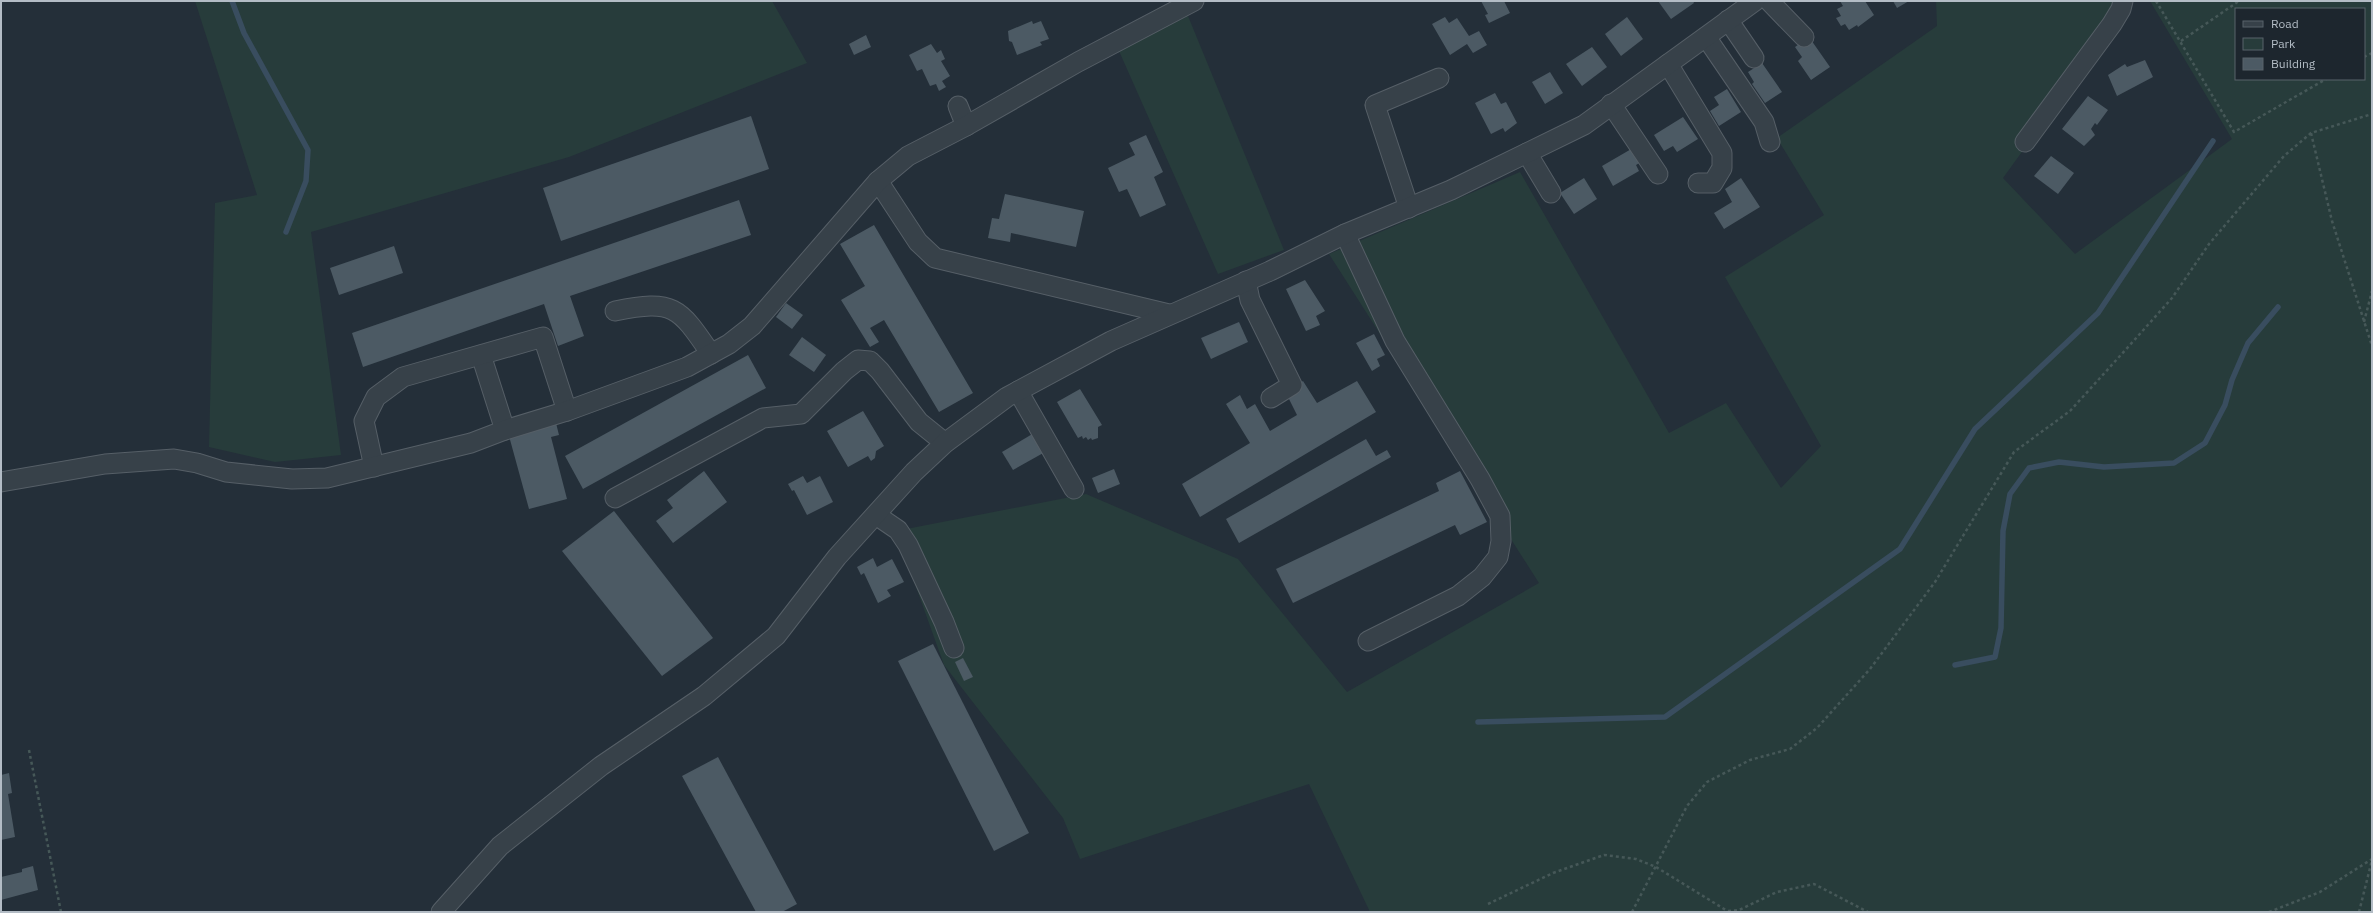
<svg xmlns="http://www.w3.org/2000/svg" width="2373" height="913" font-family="'IBM Plex Sans',sans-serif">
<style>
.green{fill:#273c3b;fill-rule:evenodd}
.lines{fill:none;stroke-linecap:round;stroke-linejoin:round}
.stream{stroke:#394d5f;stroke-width:5.5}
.building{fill:#4c5a64}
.minor-casing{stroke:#565f67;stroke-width:21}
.path{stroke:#465858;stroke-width:2.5;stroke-dasharray:3 3;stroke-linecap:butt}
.minor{stroke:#374149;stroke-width:19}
</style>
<rect width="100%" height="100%" fill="#242f39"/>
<!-- green -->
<g class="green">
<polygon points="195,1 772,1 807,63 569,157 311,232 341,455 275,462 209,447 215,203 257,195"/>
<path d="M 1936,1 L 2131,1 L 2003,178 L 2075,254 L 2232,139 L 2150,1 L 2372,1 L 2372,912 L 1370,912 L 1309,784 L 1080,859 L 1063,818 L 944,665 L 896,531 L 1086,494 L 1238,559 L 1347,692 L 1539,583 L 1329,254 L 1520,172 L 1669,433 L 1726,403 L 1781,488 L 1821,446 L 1725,277 L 1824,215 L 1777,138 L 1937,26 ZM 2236,9 L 2364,9 L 2364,79 L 2236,79 Z"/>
<polygon points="1188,16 1284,250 1218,274 1119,51"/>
</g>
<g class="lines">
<!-- stream -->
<g class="stream">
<polyline points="232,1 244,33 308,150 306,181 286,232"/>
<polyline points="1955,665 1995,657 2001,628 2003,531 2010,494 2029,468 2059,462 2104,467 2174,463 2205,443 2225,405 2232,380 2248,343 2278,307"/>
<polyline points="1478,722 1665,717 1900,549 1975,429 2098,313 2213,141"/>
</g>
</g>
<!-- building -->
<g class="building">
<polygon points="1481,1 1504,1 1510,13 1489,23 1485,15 1488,14"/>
<polygon points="1658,1 1693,1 1694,3 1671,19"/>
<polygon points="1840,1 1865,1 1874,15 1858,27 1857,25 1849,30 1845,24 1841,26 1836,18 1841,16 1837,9 1843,6"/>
<polygon points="1893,1 1909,1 1897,8"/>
<polygon points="1445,17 1449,23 1457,18 1469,36 1479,31 1487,45 1473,53 1467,44 1450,55 1432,24"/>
<polygon points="1627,17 1643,39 1621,56 1605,34"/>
<polygon points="1032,21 1033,24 1041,21 1049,39 1040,42 1042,45 1017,55 1012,42 1009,41 1008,31"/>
<polygon points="866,35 871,47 854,55 849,44"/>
<polygon points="1809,37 1830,67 1811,80 1798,61 1802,57 1795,47"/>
<polygon points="931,44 937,53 941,50 945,59 941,61 950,76 942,81 946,87 939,91 936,84 930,86 922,69 917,71 909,55"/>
<polygon points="1592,47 1607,67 1582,86 1566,64"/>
<polygon points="2145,60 2153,77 2117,96 2108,75 2125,64 2127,67"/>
<polygon points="1762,63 1782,92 1765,103 1752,84 1754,82 1748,72"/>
<polygon points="1550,72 1563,93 1545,104 1532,82"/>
<polygon points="1727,89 1741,112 1719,126 1710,111 1719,105 1714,97"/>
<polygon points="1495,93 1501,104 1506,102 1517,123 1505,132 1503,128 1491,134 1475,103"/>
<polygon points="2088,96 2108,110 2097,125 2095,123 2091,129 2095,135 2084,146 2062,129"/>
<polygon points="751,116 769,169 561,241 543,188"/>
<polygon points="1683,117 1698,139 1677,152 1673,146 1664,151 1654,135"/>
<polygon points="1146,135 1163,172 1154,177 1166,205 1140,217 1127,189 1119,192 1108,168 1135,155 1129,143"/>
<polygon points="1633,148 1641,162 1636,165 1639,171 1613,186 1602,166"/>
<polygon points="2051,156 2074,173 2058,194 2034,176"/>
<polygon points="1584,178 1597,199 1574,214 1560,193"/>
<polygon points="1741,178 1760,207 1724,229 1714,213 1732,202 1725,189"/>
<polygon points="1005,194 1084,211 1076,247 1011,233 1010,242 988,238 992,218 999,219"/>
<polygon points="739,200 751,235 570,296 584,336 558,346 544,304 363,367 352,333"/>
<polygon points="874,225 973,393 939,412 884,320 870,328 879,342 870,347 841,300 865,286 840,244"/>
<polygon points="394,246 403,273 339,295 330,268"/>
<polygon points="1305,280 1325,311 1316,316 1320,325 1306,331 1286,289"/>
<polygon points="786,303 803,315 792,329 776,317"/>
<polygon points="1239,322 1248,342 1211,359 1201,338"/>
<polygon points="1374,334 1385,355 1377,359 1380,366 1372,371 1356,343"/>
<polygon points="802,337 826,355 814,372 789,355"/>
<polygon points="748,355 766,388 583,489 565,456"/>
<polygon points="1303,381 1317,403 1357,381 1376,412 1200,517 1182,484 1250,443 1226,404 1240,395 1247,409 1255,404 1270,431 1297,415 1285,391"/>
<polygon points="1080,389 1102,425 1098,427 1098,438 1092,440 1091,438 1088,440 1086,437 1083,439 1082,436 1078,438 1057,402"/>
<polygon points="863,411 884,446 876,451 875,458 871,461 868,456 848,467 827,431"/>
<polygon points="556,423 559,435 551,437 567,499 529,509 509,436"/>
<polygon points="1034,433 1045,452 1013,470 1002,452"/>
<polygon points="1366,439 1376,456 1387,450 1391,457 1239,543 1226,519"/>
<polygon points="1114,469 1120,484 1098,493 1092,478"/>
<polygon points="704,471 727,502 673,543 656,521 673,508 667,500"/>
<polygon points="1460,471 1487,522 1460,535 1455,525 1293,603 1276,569 1439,491 1436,483"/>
<polygon points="803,476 807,483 820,476 833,502 807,515 794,490 792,491 788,484"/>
<polygon points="614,511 713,638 662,676 562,551"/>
<polygon points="873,558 877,567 892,559 904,582 887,590 891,596 878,603 864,573 861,575 857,567"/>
<polygon points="933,644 1029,833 994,851 898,661"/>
<polygon points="963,658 973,677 964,681 955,662"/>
<polygon points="718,757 797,904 782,912 756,912 682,776"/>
<polygon points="9,773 12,793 8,794 15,837 1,840 1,775"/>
<polygon points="33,866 38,890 1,900 1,877 22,872 22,869"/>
</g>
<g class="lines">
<!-- minor casing -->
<g class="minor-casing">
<g id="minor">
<polyline points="1769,1 1804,37"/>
<polyline points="1728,20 1754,58"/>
<polyline points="1706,37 1764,122 1770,142"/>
<polyline points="1668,64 1722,153 1722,168 1713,183 1698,183"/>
<polyline points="1611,104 1658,174"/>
<polyline points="958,106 966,126"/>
<polyline points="2025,142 2112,24 2121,9 2123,1"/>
<polyline points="1527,153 1551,193"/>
<polyline points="878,181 918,242 935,258 1169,314"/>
<polyline points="1409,208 1375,105 1439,78"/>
<polyline points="1345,234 1395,341 1480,479 1500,516 1501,541 1498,557 1482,577 1458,596 1368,641"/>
<polyline points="1246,281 1250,300 1292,385 1271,398"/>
<path d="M 615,311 C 674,299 679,307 711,354"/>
<polyline points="481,355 505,430"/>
<polyline points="1018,391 1074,489"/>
<polyline points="374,467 364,421 376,397 403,377 543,337 567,411"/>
<polyline points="1,482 105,464 174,459 197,463 226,472 292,479 327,478 471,443 505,430 567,411 687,367 729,344 752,326 878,181 908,156 966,126 1078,62 1194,1"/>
<polyline points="615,498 763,418 801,414 844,371 858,360 870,361 880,371 919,422 945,443"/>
<polyline points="876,515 898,530 908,545 944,622 954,648"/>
<polyline points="441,912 500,846 601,766 704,696 776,636 837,557 914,472 945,443 1007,397 1111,341 1270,271 1345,234 1451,190 1584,125 1755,1"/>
</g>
</g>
<!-- path -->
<g class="path">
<polyline points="2156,1 2234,132 2326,79"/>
<polyline points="2181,41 2239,1"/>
<polyline points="2364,57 2372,53"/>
<polyline points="2311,133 2332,221 2372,346"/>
<polyline points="2364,322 2372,291"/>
<polyline points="29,750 61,912"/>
<polyline points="1488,904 1553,873 1604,855 1636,859 1656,867 1729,912"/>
<polyline points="1728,911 1739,910 1777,892 1814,884 1868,912"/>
<polyline points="1632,912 1687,806 1707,782 1750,760 1790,749 1817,728 1870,669 1935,582 2014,452 2070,411 2129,346 2172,298 2209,244 2284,156 2311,133 2372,114"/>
<polyline points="2269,912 2320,892 2372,859"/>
<polyline points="2359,912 2372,860"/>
</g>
<!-- minor -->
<use href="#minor" class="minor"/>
</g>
<!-- border -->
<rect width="2373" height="913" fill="none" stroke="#b3bcc5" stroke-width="4"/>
<!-- legend -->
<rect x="2235" y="8" width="130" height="72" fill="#1d262e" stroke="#59626a"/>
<rect x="2243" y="21" width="20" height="6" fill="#374149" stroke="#59626a"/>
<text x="2271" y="28" font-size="12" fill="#b3bcc5">Road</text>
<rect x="2243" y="38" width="20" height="12" fill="#273c3b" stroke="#59626a"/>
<text x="2271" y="48" font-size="12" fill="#b3bcc5">Park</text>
<rect x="2243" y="58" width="20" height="12" fill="#4c5a64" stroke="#59626a"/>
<text x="2271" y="68" font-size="12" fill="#b3bcc5">Building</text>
</svg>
